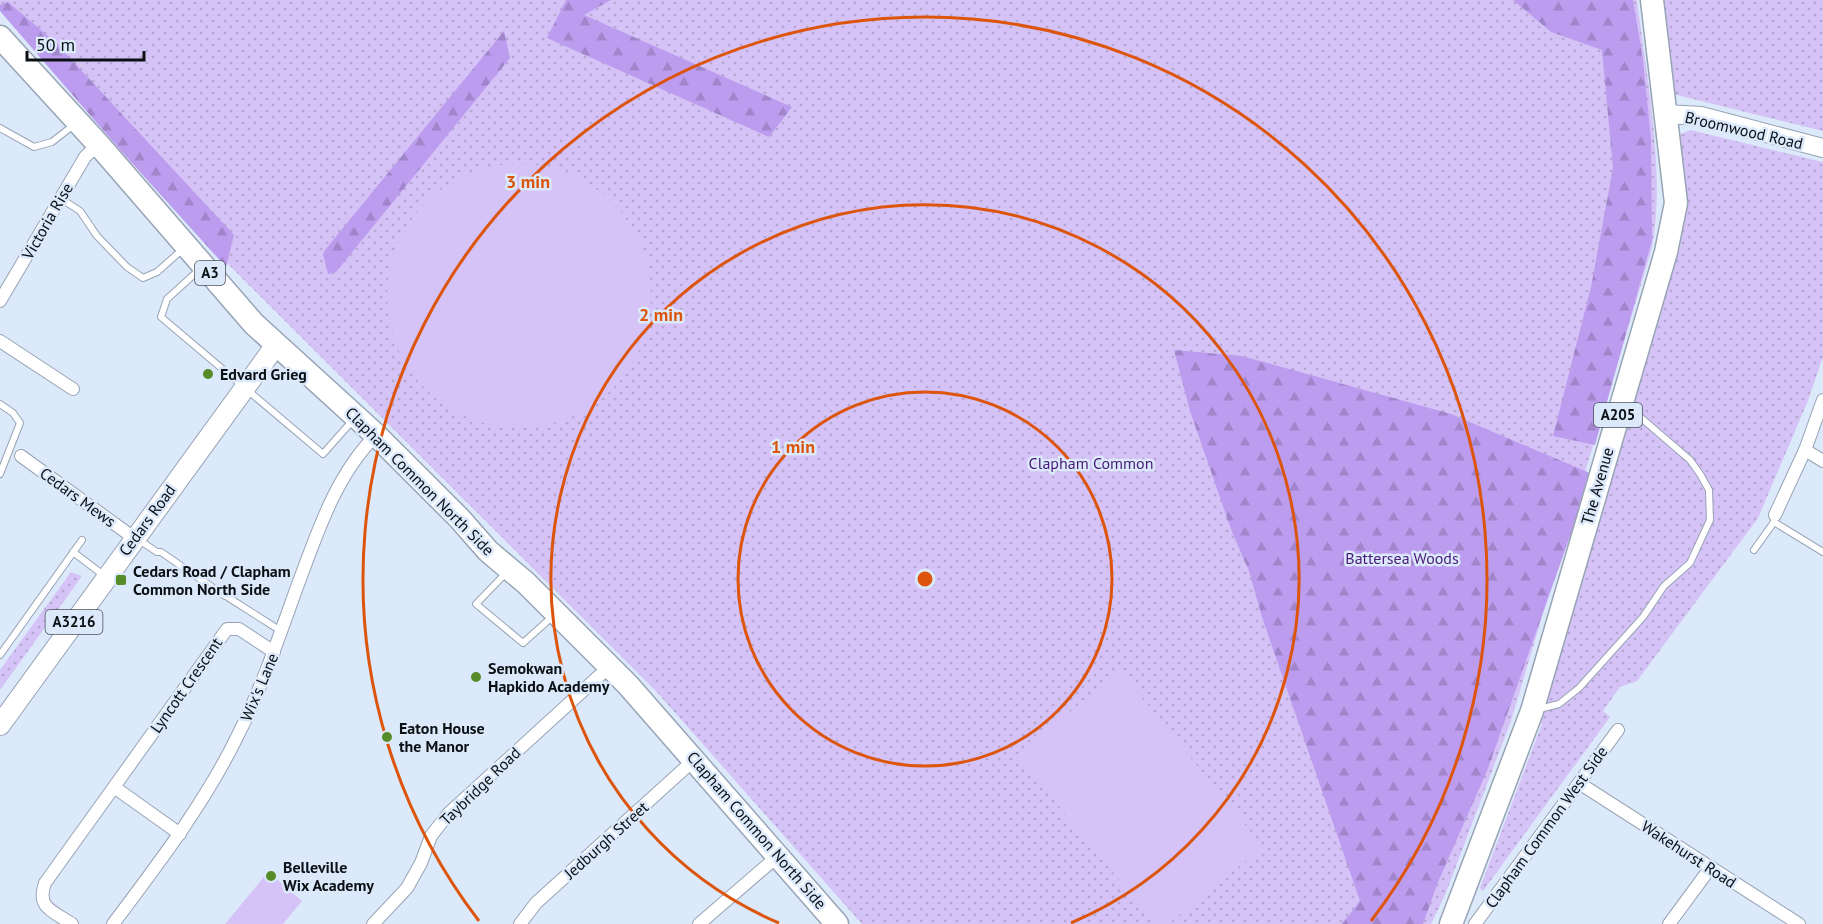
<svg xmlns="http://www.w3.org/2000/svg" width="1823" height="924" font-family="'PT Sans',sans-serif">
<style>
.grass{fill:url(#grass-dots)}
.forest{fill:url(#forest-firs)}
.pitch{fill:#d5c2f6}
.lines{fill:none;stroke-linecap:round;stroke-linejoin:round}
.lane-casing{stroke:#97a4b5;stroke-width:8}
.street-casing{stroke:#97a4b5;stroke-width:14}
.secondary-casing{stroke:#97a4b5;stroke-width:20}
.primary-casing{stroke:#97a4b5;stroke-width:22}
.highway-casing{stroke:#97a4b5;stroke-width:25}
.lane{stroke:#fff;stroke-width:6}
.street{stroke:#fff;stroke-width:12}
.secondary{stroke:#fff;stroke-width:18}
.primary{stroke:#fff;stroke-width:20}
.highway{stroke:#fff;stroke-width:22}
.ring{fill:none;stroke:#dd550c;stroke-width:3}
.poi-dot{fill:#568d28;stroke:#dbe9fb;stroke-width:2}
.labels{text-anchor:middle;stroke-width:5;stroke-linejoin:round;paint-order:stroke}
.shield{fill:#dbe9fb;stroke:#49515a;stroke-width:1.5}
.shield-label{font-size:15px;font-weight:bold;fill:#0b1015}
.street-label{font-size:16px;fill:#0b1015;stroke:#dbe9fb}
.poi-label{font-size:16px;font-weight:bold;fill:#0b1015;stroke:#dbe9fb;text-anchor:start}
.park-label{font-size:16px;fill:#481a78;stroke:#dbe9fb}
.centre{fill:#dd550c;stroke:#dbe9fb;stroke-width:3}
.ring-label{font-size:18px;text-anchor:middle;font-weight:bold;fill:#dd550c;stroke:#dbe9fb;stroke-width:5;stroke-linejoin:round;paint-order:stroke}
</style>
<defs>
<pattern id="grass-dots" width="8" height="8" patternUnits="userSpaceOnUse" patternTransform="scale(1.5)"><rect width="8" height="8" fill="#d5c2f6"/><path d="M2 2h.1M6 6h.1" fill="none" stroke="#b6a6d2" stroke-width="1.8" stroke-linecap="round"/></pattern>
<pattern id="forest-firs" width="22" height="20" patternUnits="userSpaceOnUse" patternTransform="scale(1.5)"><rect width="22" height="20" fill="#bc9cee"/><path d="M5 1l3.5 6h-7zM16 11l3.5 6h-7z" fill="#a085cb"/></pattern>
</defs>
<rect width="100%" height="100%" fill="#dbe9fb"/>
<!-- grass -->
<g class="grass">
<path d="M 0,0 L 1637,0 C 1646,73 1667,180 1651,251 L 1511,721 L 1445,895 L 1431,924 L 862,924 L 655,690 L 222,258 L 0,8 Z"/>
<polygon points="1661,0 1823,0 1823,131 1673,94"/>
<polygon points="1690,130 1823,162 1823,357 1807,403 1758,518 1637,681 1620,687 1603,711 1610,717 1483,891 1480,888 1542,724 1538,720 1681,243 1679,135"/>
<polygon points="71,572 82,576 0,690 0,670"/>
</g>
<!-- forest -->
<g class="forest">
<polygon points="566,0 611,0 584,15 792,107 769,137 547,38"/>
<polygon points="1513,0 1633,0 1643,60 1651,139 1652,240 1595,445 1553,436 1591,287 1613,168 1602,50 1551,32"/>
<polygon points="8,2 55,42 234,235 226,267 121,151 0,11 0,5"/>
<polygon points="504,31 510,58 336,272 328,274 323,254 325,250"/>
<polygon points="1174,350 1242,356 1451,414 1592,474 1487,771 1438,882 1423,924 1342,924 1360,901 1262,617 1249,571 1232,532 1190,411"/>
</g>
<!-- pitch -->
<g class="pitch">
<circle cx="519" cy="296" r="132"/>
<polygon points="1120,671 1263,847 1168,924 1155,924 1017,755"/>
<polygon points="268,872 302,901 283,924 225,924"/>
</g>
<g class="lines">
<!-- lane casing -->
<g class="lane-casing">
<g id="lane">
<polyline points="0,128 34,147 52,142 75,124"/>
<polyline points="60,198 80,211 97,236 127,267 143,278 157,272 183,249"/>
<polyline points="200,269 167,299 161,317 323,454 353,420"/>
<polyline points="0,404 13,413 20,423 0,474"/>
<polyline points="1775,515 1774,522 1823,552"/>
<polyline points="139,540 157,552 161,552 225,596"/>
<polyline points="1754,550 1774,522"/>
<polyline points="73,552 106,577"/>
<polyline points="506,573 476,604 523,643 553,616"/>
<polyline points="229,598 281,631"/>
<polyline points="0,655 82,540"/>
<polyline points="1539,709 1559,704 1579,688 1643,617 1664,586 1690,563 1710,520 1709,490 1700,474 1690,460 1625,404"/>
</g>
</g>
<!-- street casing -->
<g class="street-casing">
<g id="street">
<polyline points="0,301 85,157 98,144"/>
<polyline points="0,341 73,389"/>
<polyline points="1805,450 1823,461"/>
<polyline points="21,456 134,538"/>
<polyline points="1775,515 1805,450 1823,400"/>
<polyline points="1579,783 1799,924"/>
<polyline points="180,834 114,787 227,629 239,629 274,652"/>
<path d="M 72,924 C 53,911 36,908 45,883 L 114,787"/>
<path d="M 113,924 C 158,864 205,803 238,735 C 262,687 279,637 297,587 C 317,534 335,476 376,435"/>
<polyline points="373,924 407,888 421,863 431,836 448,814 610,666"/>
<polyline points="520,924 536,903 695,759"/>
<polyline points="699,924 779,855"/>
<polyline points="1475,924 1618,730"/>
<polyline points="1669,924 1711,867"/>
</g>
</g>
<!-- secondary casing -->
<g class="secondary-casing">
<polyline id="secondary" points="1665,114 1701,116 1823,148"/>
</g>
<!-- primary casing -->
<g class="primary-casing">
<polyline id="primary" points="0,725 276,345"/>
</g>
<!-- highway casing -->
<g class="highway-casing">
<g id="highway">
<polyline points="0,37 98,144 254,324 376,435 460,519 488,551 526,583 628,685 837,924"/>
<polyline points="1451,924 1532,711 1666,252 1676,203 1652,0"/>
</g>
</g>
<!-- lane -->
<use href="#lane" class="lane"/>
<!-- street -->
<use href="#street" class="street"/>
<!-- secondary -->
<use href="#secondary" class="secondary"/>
<!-- primary -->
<use href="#primary" class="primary"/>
<!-- highway -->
<use href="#highway" class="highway"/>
</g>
<!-- distance rings -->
<g class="ring">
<circle cx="925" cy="579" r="187"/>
<path d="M779 923A374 374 0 1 1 1071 923"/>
<path d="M479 921A562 562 0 1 1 1371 921"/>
</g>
<!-- markers -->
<g class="poi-dot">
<circle cx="208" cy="374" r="6"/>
<rect x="115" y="574" width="12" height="12" rx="3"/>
<circle cx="476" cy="677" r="6"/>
<circle cx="387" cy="737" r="6"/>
<circle cx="271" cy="876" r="6"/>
</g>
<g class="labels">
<!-- shield labels -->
<g class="shield">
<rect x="195" y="261" width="30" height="24" rx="4.5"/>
<rect x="1594" y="403" width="48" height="24" rx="4.5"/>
<rect x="45.5" y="610" width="57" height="24" rx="4.5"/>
</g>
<g class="shield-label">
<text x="210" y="278">A3</text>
<text x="1618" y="420">A205</text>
<text x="74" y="627">A3216</text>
</g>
<!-- street labels -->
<g class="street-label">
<text transform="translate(1744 130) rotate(13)" y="6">Broomwood Road</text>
<text transform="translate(47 221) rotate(-60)" y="6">Victoria Rise</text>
<text transform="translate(420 481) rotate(45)" y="6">Clapham Common North Side</text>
<text transform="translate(1597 486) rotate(-74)" y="6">The Avenue</text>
<text transform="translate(78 497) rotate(36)" y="6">Cedars Mews</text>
<text transform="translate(147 520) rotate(-54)" y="6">Cedars Road</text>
<text transform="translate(186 685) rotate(-55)" y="6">Lyncott Crescent</text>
<text transform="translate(259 687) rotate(-67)" y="6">Wix's Lane</text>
<text transform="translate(480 786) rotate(-44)" y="6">Taybridge Road</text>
<text transform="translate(1546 827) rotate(-54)" y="6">Clapham Common West Side</text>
<text transform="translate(757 830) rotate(49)" y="6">Clapham Common North Side</text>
<text transform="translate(606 840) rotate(-42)" y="6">Jedburgh Street</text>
<text transform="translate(1689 854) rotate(33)" y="6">Wakehurst Road</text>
</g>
<!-- poi labels -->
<g class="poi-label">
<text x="220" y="380">Edvard Grieg</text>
<text x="133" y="577">Cedars Road / Clapham<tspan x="133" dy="18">Common North Side</tspan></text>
<text x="488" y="674">Semokwan<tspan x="488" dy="18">Hapkido Academy</tspan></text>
<text x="399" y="734">Eaton House<tspan x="399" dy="18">the Manor</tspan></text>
<text x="283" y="873">Belleville<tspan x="283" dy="18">Wix Academy</tspan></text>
</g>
<!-- park labels -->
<g class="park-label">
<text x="1091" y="469">Clapham Common</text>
<text x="1402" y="564">Battersea Woods</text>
</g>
</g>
<circle cx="925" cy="579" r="9" class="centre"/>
<g class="ring-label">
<text x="528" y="188">3 min</text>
<text x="661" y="321">2 min</text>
<text x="793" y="453">1 min</text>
</g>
<!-- scale -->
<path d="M27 51v9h117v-9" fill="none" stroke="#0b1015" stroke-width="3"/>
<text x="36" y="51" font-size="18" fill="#0b1015" stroke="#dbe9fb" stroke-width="4.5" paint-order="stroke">50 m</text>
</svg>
